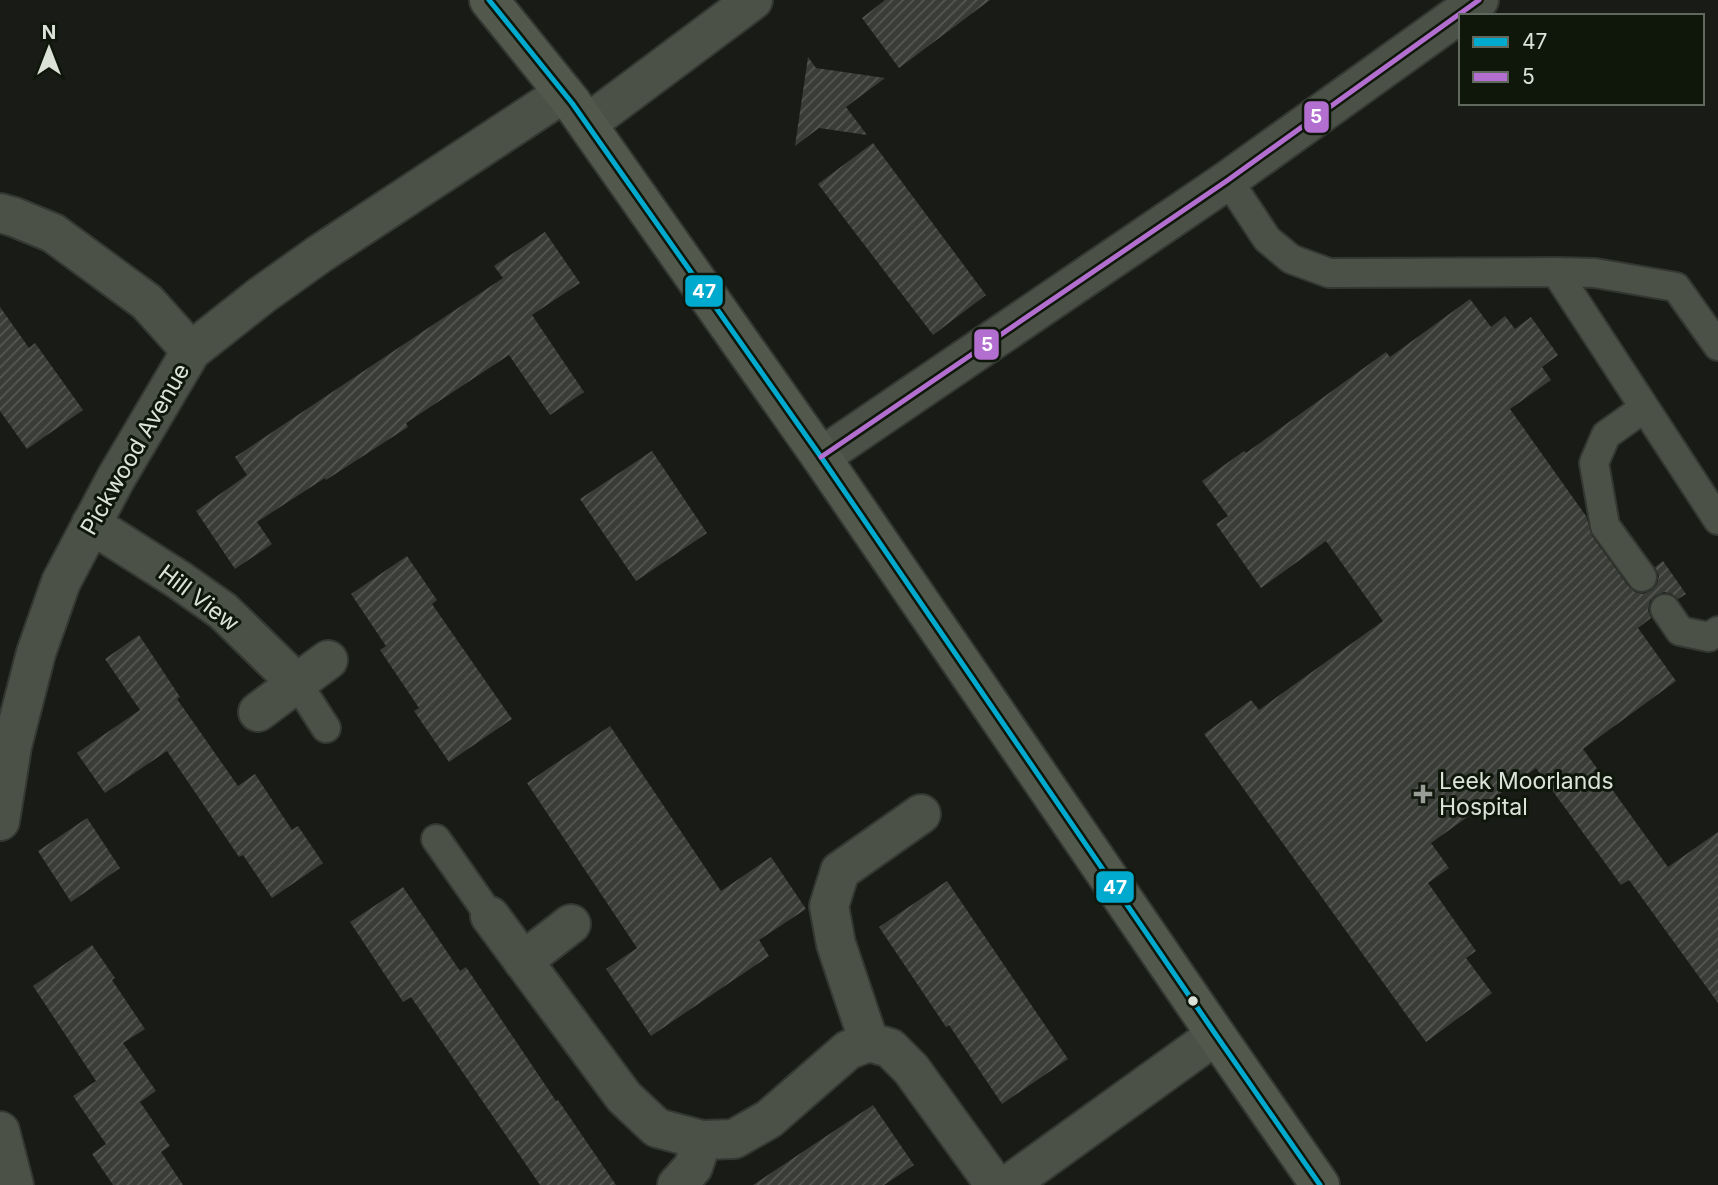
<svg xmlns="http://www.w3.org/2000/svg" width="1718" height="1185" font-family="Inter,sans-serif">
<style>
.building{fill:url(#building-hatch)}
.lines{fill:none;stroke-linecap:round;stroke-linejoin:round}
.service-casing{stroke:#343732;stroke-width:32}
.minor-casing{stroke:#343732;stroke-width:42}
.trunk-casing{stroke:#343732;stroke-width:42}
.service{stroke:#4b5146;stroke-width:28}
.minor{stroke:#4b5146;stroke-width:38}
.trunk{stroke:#52584c;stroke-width:38}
.bus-1-casing{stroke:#0f160a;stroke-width:10}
.bus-2-casing{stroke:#0f160a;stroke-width:10}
.bus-1{stroke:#00a9ce;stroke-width:5}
.bus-2{stroke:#b36fd0;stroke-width:5}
.poi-dot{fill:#989d95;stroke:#0f160a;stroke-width:2.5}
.bus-dot{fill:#dde2d9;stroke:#0f160a;stroke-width:2.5}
.labels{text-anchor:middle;stroke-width:6;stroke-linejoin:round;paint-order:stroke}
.street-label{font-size:23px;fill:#dde2d9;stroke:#0f160a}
.poi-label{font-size:23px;fill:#dde2d9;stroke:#0f160a;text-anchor:start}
.line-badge{stroke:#0f160a;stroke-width:2.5}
.badge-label{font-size:19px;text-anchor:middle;font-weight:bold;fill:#fff}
</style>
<defs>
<pattern id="building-hatch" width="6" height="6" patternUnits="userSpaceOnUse" patternTransform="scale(1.75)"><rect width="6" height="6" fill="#393c37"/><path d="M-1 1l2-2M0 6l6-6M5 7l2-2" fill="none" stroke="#555853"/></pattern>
</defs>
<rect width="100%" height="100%" fill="#191c16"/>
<!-- building -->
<g class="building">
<polygon points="885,0 990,0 899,68 862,18"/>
<polygon points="808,57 816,68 885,78 846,107 867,135 819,128 795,146"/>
<polygon points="873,143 986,295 933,335 818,184"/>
<polygon points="545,232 580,283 532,315 584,392 550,415 509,355 406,423 408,427 326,480 325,478 257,522 272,544 235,569 196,511 247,475 235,457 503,278 494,266"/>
<polygon points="1470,299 1491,327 1505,316 1515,329 1531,317 1558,355 1542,367 1551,380 1510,409 1586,516 1592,536 1629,587 1635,592 1643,594 1652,590 1657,584 1659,576 1655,567 1663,561 1686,594 1678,599 1672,594 1664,592 1655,596 1650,601 1648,610 1651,618 1638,628 1676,681 1583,749 1668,867 1718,832 1718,1003 1629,880 1621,885 1536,768 1431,843 1449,868 1428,883 1476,951 1466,958 1492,993 1426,1042 1204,734 1251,700 1259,710 1383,621 1326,541 1261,588 1216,524 1228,516 1202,481 1244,451 1246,453 1386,352 1390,357"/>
<polygon points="0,307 29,348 35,343 83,410 27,449 0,411"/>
<polygon points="652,451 707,533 636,581 580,499"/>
<polygon points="407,556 437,600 432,604 512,719 449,762 414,711 419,708 380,650 386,646 351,594"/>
<polygon points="139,635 180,697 177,699 238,786 255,774 292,830 298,826 323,863 272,898 243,855 239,857 167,751 105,793 77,753 140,710 105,659"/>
<polygon points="610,726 721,891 771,857 806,909 759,940 769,956 651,1036 606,969 637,948 527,783"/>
<polygon points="87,818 120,868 71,902 38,851"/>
<polygon points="947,881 1068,1059 1002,1104 949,1025 946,1027 879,927"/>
<polygon points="403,887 460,971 466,967 556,1101 558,1100 616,1185 540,1185 411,997 403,1002 350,922"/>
<polygon points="92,945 115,978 112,980 145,1029 123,1043 156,1091 140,1102 170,1146 161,1152 183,1185 113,1185 92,1154 106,1144 73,1096 96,1081 33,986"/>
<polygon points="873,1105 914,1165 884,1185 753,1185"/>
</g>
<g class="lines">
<!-- service casing -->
<g class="service-casing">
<g id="service">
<polyline points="1228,180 1267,239 1291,259 1329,273 1556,272 1595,273 1676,287 1718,346"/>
<polyline points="1556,272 1718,520"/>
<polyline points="1642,577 1605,526 1594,463 1606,435 1644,408"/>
<polyline points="1665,609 1680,631 1709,637 1718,631"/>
<polyline points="297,683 326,728"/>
<polyline points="436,839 490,916"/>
</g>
</g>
<!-- minor casing -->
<g class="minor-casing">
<g id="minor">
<polyline points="587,124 753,0"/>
<polyline points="0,213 14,217 53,233 147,302 191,351"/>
<polyline points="821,457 1228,180 1479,0"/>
<polyline points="91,524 179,580 223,611 297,683"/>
<polyline points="258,712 328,660"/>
<polyline points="0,821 12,746 36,653 61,582 116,478 191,351 262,295 321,253 564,93"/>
<polyline points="490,916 624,1097 657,1128 702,1140 734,1139 769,1119 848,1050 869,1042 890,1048 911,1069 995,1185"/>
<polyline points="523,961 571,924"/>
<polyline points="869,1042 836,944 829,906 840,871 921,814"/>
<polyline points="0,1131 14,1185"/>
<polyline points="677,1185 693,1167 702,1140"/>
<polyline points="1008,1185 1216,1035"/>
</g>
</g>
<!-- trunk casing -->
<g class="trunk-casing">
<polyline id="trunk" points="489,0 572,103 821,457 1216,1035 1320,1185"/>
</g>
<!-- service -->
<use href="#service" class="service"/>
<!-- minor -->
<use href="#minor" class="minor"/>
<!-- trunk -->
<use href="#trunk" class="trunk"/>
<!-- bus-1 casing -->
<g class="bus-1-casing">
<polyline id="bus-1" points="489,0 572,103 821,457 1216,1035 1320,1185"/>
</g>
<!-- bus-2 casing -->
<g class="bus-2-casing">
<polyline id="bus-2" points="821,457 1228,180 1479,0"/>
</g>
<!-- bus-1 -->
<use href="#bus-1" class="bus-1"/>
<!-- bus-2 -->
<use href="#bus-2" class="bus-2"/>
</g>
<!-- markers -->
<path class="poi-dot" d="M1419.5 783.5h7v7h7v7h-7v7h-7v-7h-7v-7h7z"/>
<circle class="bus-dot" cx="1193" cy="1001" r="6"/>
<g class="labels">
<!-- street labels -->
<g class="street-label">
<text transform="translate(135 449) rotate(-60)" y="8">Pickwood Avenue</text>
<text transform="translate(199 598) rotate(37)" y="8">Hill View</text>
</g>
<!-- poi labels -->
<g class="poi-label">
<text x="1439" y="789">Leek Moorlands<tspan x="1439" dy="26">Hospital</tspan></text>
</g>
</g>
<g class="line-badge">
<rect x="1303" y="100" width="27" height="34" rx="7" fill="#b36fd0"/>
<rect x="684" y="274" width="40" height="34" rx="7" fill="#00a9ce"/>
<rect x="973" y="328" width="27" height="33" rx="7" fill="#b36fd0"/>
<rect x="1095" y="870" width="40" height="34" rx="7" fill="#00a9ce"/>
</g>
<g class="badge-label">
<text x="1316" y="123">5</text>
<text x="704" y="298">47</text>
<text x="987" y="351">5</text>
<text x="1115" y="894">47</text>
</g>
<!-- legend -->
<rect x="1459" y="14" width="245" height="91" fill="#0f160a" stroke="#61685d" stroke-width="2"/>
<rect x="1473" y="37" width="35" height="10" fill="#00a9ce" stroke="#61685d" stroke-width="2"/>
<text x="1522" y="49" font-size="21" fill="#dde2d9">47</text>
<rect x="1473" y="72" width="35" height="10" fill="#b36fd0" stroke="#61685d" stroke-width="2"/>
<text x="1522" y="84" font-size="21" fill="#dde2d9">5</text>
<!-- north arrow -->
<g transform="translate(49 49)" stroke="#0f160a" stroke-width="5" paint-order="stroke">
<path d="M0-5L12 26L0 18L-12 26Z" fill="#dde2d9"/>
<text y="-10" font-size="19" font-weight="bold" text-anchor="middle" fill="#dde2d9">N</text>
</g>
</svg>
